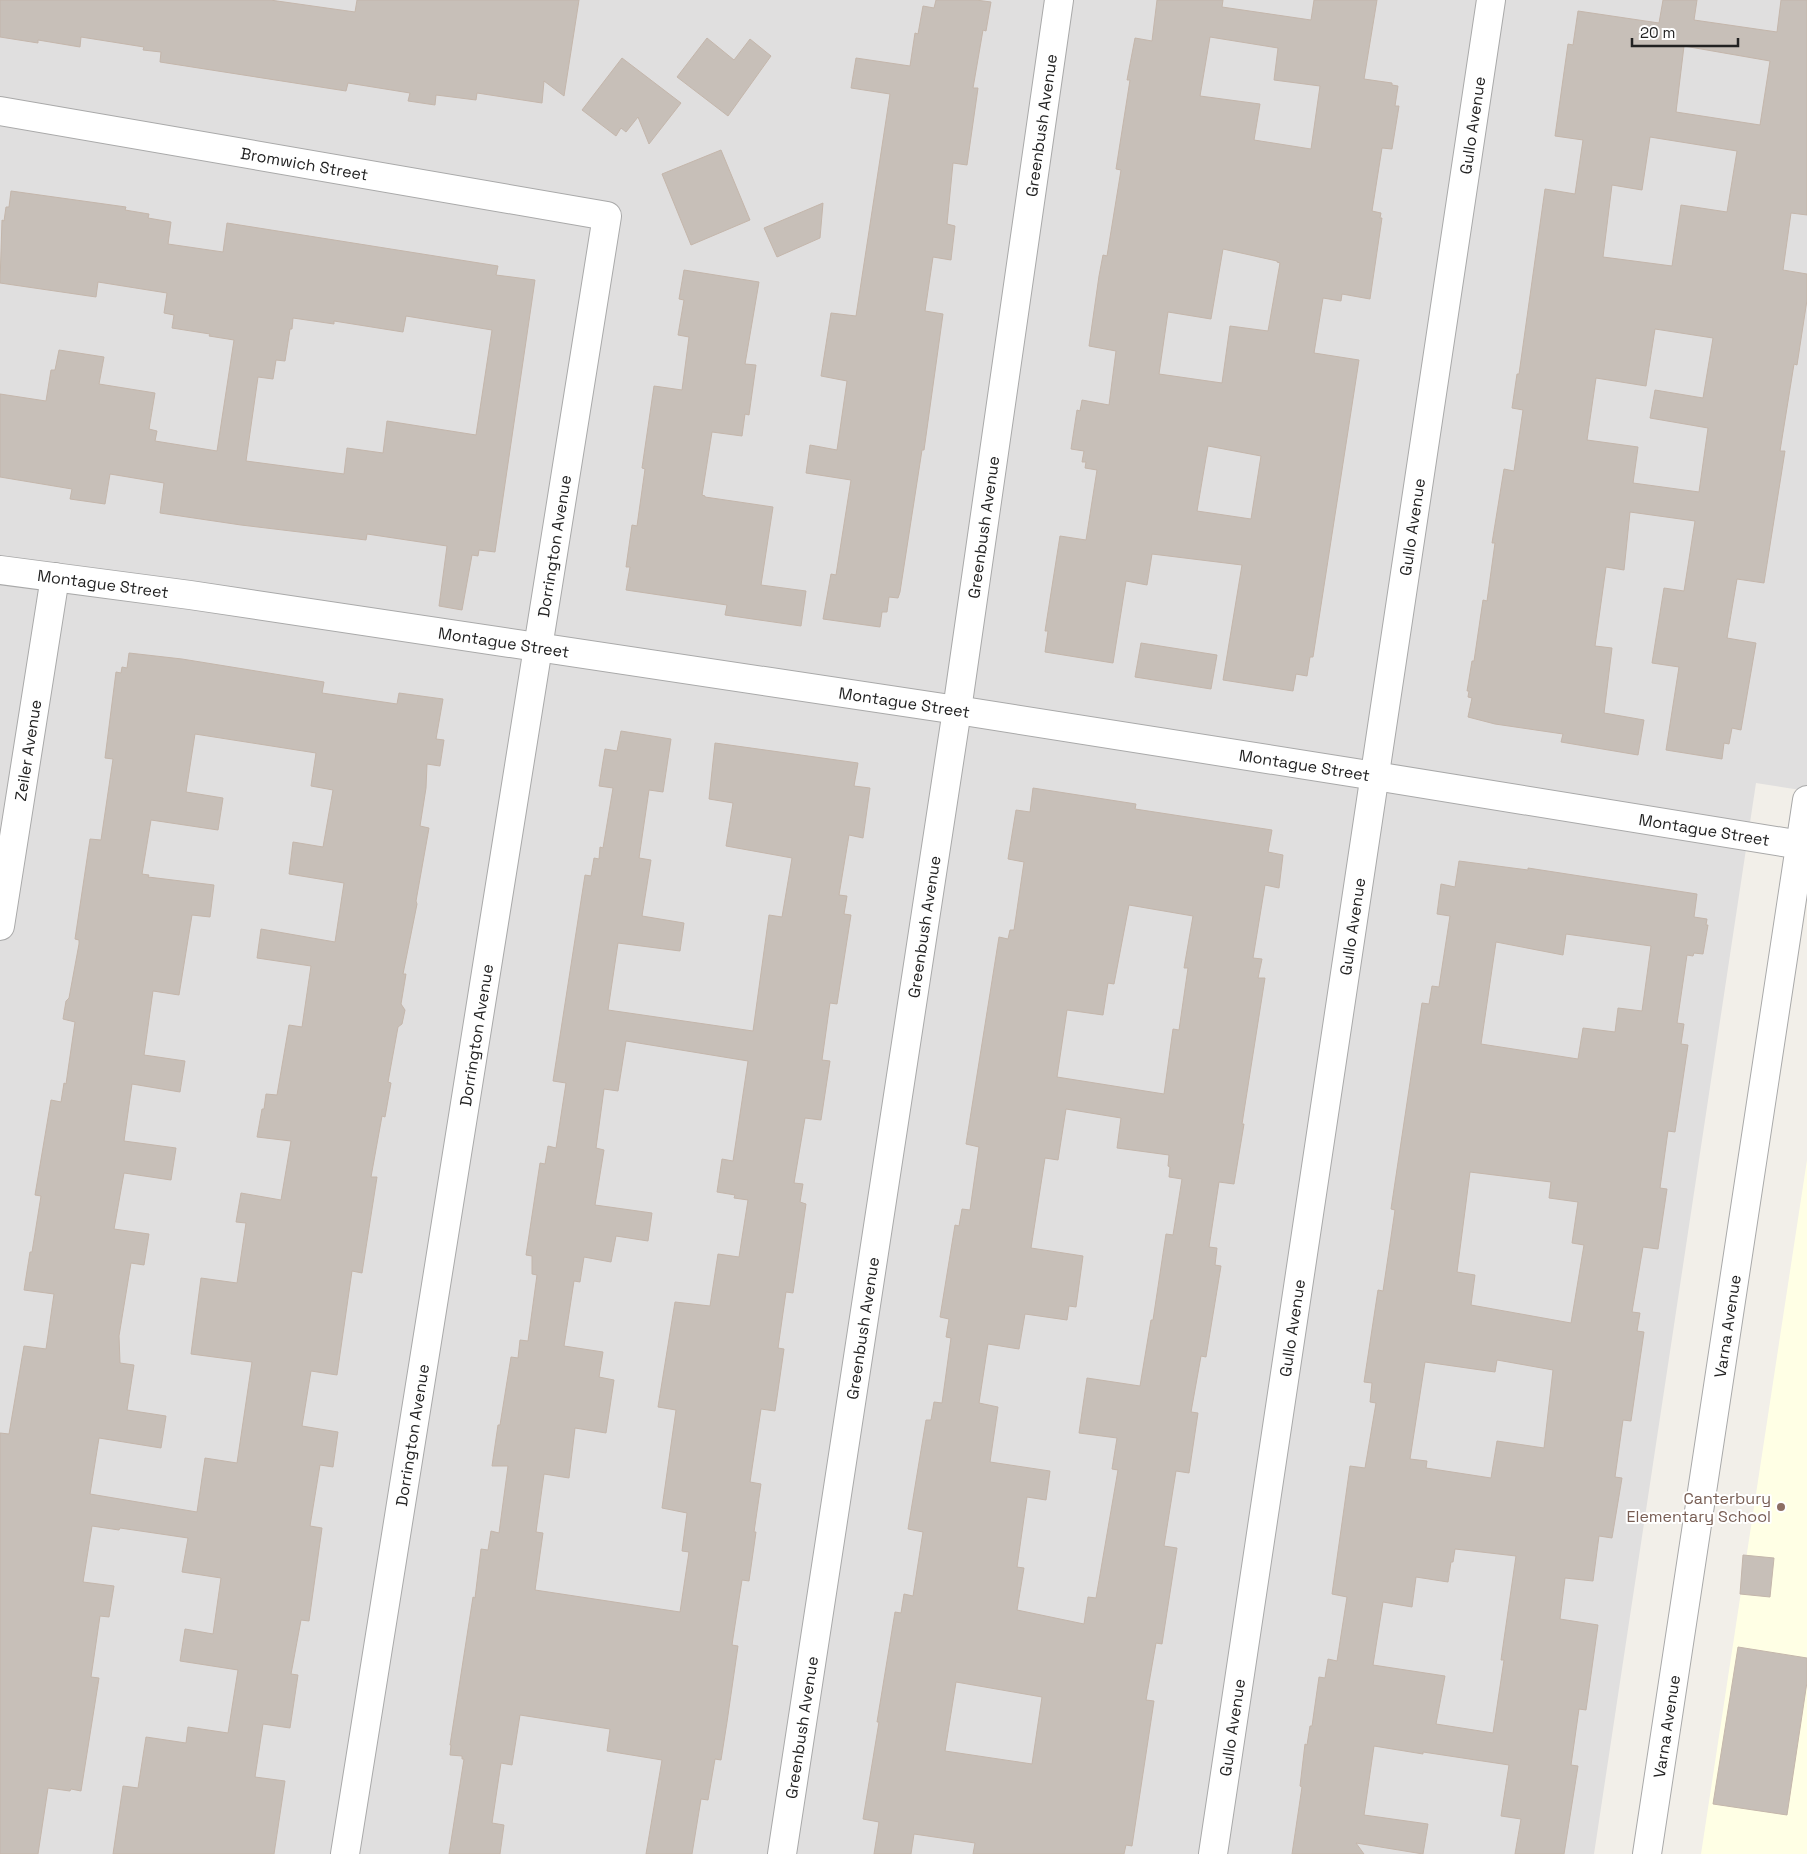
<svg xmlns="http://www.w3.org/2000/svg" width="1807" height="1854" font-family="'Space Grotesk',sans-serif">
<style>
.residential{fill:#e0dfdf}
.education{fill:#ffffe5}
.building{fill:#c7bfb8;stroke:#c4b6ab;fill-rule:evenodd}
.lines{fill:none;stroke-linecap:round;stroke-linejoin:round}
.minor-casing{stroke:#a9a9a9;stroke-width:30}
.minor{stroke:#fff;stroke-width:28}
.education-dot{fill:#8d6e63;stroke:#fff;stroke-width:2}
.labels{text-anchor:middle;stroke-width:4;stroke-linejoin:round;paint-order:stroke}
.street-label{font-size:16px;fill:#222;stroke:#fff}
.education-label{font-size:16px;fill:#785e54;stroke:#fff;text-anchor:end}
</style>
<rect width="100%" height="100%" fill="#f2efe9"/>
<!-- residential -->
<polygon class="residential" points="0,0 1807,0 1807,791 1756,783 1594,1854 0,1854"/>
<!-- education -->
<polygon class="education" points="1807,1160 1807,1854 1701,1854"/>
<!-- building -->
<g class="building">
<polygon points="0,0 270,0 355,12 357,0 579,0 564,96 544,81 542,103 477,93 476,100 436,95 435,105 408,101 410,93 348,83 346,91 160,62 161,52 143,50 144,47 81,37 80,47 38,40 38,43 0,37"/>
<polygon points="936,0 976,0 991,2 986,31 983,30 973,88 978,88 967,165 953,163 947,224 955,226 951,260 933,257 925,311 943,314 924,450 922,450 900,592 898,598 889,597 887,612 882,612 880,627 823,619 831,574 836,575 851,480 806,473 810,445 837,450 847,381 821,376 831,313 856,316 890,94 851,88 856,58 910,66 915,33 918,34 923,6 934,8"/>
<path d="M 1157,0 L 1223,0 L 1222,7 L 1311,20 L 1314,0 L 1377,0 L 1364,79 L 1392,83 L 1392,85 L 1398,86 L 1395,106 L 1399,106 L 1392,149 L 1382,148 L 1372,211 L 1381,213 L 1380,218 L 1382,218 L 1370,299 L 1342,294 L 1341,301 L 1323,298 L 1314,353 L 1359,360 L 1313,657 L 1310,657 L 1307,676 L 1296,674 L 1293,691 L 1223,680 L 1242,565 L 1152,554 L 1147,585 L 1126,581 L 1113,663 L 1045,652 L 1048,631 L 1045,631 L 1060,536 L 1086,540 L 1097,470 L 1085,468 L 1086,462 L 1082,462 L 1084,451 L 1071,449 L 1077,410 L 1080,411 L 1082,400 L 1109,405 L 1116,351 L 1089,346 L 1099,276 L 1103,255 L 1107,256 L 1121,170 L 1116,169 L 1130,80 L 1127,80 L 1135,38 L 1152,41 ZM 1210,37 L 1278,48 L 1274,80 L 1320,86 L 1311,149 L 1254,140 L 1260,104 L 1200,96 ZM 1223,249 L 1277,261 L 1277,262 L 1280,263 L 1268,331 L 1230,326 L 1222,383 L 1159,374 L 1168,312 L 1211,319 ZM 1208,446 L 1261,456 L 1251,519 L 1197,511 Z"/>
<path d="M 1663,0 L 1697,0 L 1694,20 L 1777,32 L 1781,0 L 1807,0 L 1807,215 L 1791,213 L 1783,270 L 1807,274 L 1807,300 L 1797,365 L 1794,364 L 1780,451 L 1785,451 L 1764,583 L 1737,579 L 1727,638 L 1756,643 L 1741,730 L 1732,728 L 1729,744 L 1724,743 L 1722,759 L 1666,750 L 1679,667 L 1652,663 L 1664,588 L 1684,591 L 1695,521 L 1630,512 L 1624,570 L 1606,567 L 1595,646 L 1612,648 L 1604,713 L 1644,720 L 1638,755 L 1561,742 L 1563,734 L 1495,724 L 1468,717 L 1472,698 L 1468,697 L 1469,691 L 1467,691 L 1472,661 L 1474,661 L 1483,600 L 1487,601 L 1495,543 L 1492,543 L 1504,469 L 1514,471 L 1523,410 L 1512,408 L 1517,374 L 1519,374 L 1545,189 L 1575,194 L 1583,140 L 1555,136 L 1568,44 L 1573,45 L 1578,11 L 1659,23 ZM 1684,46 L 1770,61 L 1760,125 L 1676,112 ZM 1650,137 L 1737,151 L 1727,212 L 1681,205 L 1672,266 L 1603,257 L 1612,185 L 1642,190 ZM 1655,329 L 1713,338 L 1703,398 L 1655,390 L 1650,418 L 1708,428 L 1699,492 L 1633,483 L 1638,447 L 1587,440 L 1596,378 L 1646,386 Z"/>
<polygon points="707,38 734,60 750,39 771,56 728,116 677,77"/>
<polygon points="622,58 681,103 649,144 638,117 626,132 621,128 616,136 582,110"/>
<polygon points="721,150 750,220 691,245 662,174"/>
<path d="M 11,191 L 126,207 L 125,210 L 149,214 L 148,218 L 171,222 L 168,244 L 223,252 L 227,223 L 498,266 L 496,275 L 535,280 L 495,552 L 479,550 L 478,556 L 472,555 L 462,610 L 439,606 L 447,546 L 367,534 L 366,540 L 241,525 L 160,513 L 164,483 L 110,474 L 105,504 L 70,499 L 72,489 L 0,477 L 0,394 L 46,401 L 51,370 L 55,370 L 59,350 L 104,357 L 99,384 L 155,393 L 149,429 L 157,431 L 155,441 L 217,451 L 234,340 L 209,336 L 210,334 L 172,328 L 174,315 L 164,313 L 167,293 L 98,282 L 96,297 L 0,283 L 2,220 L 4,221 L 6,207 L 9,207 ZM 406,316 L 492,330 L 476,435 L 387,421 L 383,453 L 347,448 L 344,474 L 246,461 L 258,377 L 273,379 L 276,360 L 285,361 L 290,329 L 292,329 L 293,318 L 334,324 L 334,321 L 403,332 Z"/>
<polygon points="823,203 820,238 777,257 764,228"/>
<polygon points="684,270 759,282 745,364 756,365 749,415 745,414 742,436 712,432 702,495 705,496 705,497 773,507 761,585 806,591 801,626 725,615 727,605 626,590 630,567 626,567 632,525 637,526 645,469 642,468 654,386 682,390 689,337 678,335 684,300 679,299"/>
<polygon points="1141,643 1217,655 1211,689 1135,677"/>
<path d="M 129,653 L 182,659 L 324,682 L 322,693 L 397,704 L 399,693 L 443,699 L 436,739 L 444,740 L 440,766 L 427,764 L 426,788 L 420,826 L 429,828 L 416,901 L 417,904 L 403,974 L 406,974 L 401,1004 L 405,1010 L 402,1024 L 398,1027 L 388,1082 L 391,1083 L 385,1117 L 382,1116 L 371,1177 L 377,1177 L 362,1273 L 352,1271 L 337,1375 L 311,1371 L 302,1426 L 338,1432 L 333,1467 L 320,1465 L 310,1526 L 322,1528 L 309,1621 L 301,1620 L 291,1674 L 298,1675 L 290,1728 L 263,1724 L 255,1777 L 285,1781 L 274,1854 L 113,1854 L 123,1786 L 138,1788 L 146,1737 L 186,1743 L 188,1727 L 228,1733 L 238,1670 L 180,1661 L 185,1629 L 213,1634 L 221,1578 L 182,1572 L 188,1538 L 120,1528 L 119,1530 L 92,1526 L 83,1582 L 114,1586 L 109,1617 L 100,1616 L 91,1677 L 99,1678 L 81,1791 L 71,1789 L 70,1791 L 48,1788 L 38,1854 L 0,1854 L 0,1433 L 9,1434 L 24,1346 L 46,1349 L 54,1294 L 24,1290 L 30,1252 L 32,1252 L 41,1196 L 35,1195 L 51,1100 L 61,1102 L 64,1083 L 66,1084 L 75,1022 L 63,1019 L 66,1001 L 69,998 L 79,944 L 79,940 L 75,939 L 90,839 L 101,840 L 113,759 L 105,758 L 116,672 L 121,673 L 122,667 L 127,668 ZM 195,734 L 316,753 L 311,786 L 333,790 L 323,847 L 293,842 L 289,874 L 344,883 L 335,942 L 261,929 L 257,958 L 311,966 L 302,1027 L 289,1025 L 277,1095 L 266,1094 L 264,1109 L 262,1109 L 257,1137 L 291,1141 L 281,1200 L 241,1193 L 236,1222 L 246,1223 L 237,1283 L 201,1278 L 191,1354 L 252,1362 L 237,1463 L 205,1458 L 197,1512 L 90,1494 L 99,1438 L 161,1448 L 166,1416 L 127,1410 L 134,1365 L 120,1363 L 119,1336 L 131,1263 L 144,1265 L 149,1234 L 114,1229 L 124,1173 L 171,1180 L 176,1148 L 124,1141 L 132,1084 L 180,1092 L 185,1061 L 144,1055 L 153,991 L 179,995 L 192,915 L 210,917 L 214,885 L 148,877 L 149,875 L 142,874 L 151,820 L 218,830 L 223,798 L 186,792 Z"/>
<path d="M 621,731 L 671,739 L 663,792 L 649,790 L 639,858 L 651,860 L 642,916 L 684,923 L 680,951 L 618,943 L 608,1010 L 753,1031 L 769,915 L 782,917 L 792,858 L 726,846 L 733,803 L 709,799 L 715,743 L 858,763 L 854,786 L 870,788 L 863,838 L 849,835 L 839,895 L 847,896 L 844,914 L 851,915 L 837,1004 L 830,1003 L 822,1060 L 830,1061 L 821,1120 L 805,1118 L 794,1183 L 803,1184 L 800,1202 L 806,1204 L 793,1293 L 786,1292 L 778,1348 L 784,1349 L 775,1411 L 761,1409 L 750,1482 L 761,1484 L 754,1532 L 756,1532 L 749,1581 L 742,1580 L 733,1638 L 732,1645 L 738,1646 L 727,1722 L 721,1760 L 715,1759 L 708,1800 L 701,1799 L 692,1854 L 646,1854 L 662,1760 L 607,1751 L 610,1729 L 520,1715 L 512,1765 L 501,1763 L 492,1823 L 504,1825 L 500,1854 L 449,1854 L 464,1759 L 462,1759 L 462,1756 L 450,1755 L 451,1745 L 450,1745 L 473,1597 L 475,1598 L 481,1549 L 488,1550 L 491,1531 L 499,1533 L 508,1466 L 492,1466 L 498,1425 L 500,1425 L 511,1357 L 518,1358 L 520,1340 L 528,1341 L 537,1275 L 532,1274 L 532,1256 L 526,1255 L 540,1163 L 545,1164 L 548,1146 L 556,1148 L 566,1083 L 553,1081 L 585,875 L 591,876 L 594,858 L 599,859 L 600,847 L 603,848 L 613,788 L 599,786 L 605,749 L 617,751 ZM 626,1041 L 748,1061 L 733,1161 L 722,1159 L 717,1192 L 735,1195 L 734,1198 L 748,1200 L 739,1257 L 718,1254 L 710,1306 L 675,1302 L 658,1407 L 676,1410 L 662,1508 L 687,1513 L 682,1551 L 689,1552 L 680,1612 L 535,1590 L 543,1533 L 536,1532 L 544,1474 L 569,1478 L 575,1428 L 606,1433 L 614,1380 L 599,1377 L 603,1352 L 564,1346 L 574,1281 L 580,1282 L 584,1257 L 611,1262 L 616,1236 L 648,1241 L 652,1213 L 595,1205 L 604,1150 L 596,1148 L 604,1089 L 618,1091 Z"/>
<path d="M 1033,788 L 1136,804 L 1135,809 L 1272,830 L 1268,852 L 1283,855 L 1279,888 L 1265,885 L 1253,958 L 1262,959 L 1258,978 L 1265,978 L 1242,1124 L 1244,1124 L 1234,1184 L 1219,1182 L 1209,1247 L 1217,1248 L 1215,1265 L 1221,1266 L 1206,1357 L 1201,1356 L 1191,1412 L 1198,1413 L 1189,1473 L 1176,1471 L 1164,1546 L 1177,1548 L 1162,1644 L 1156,1643 L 1146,1700 L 1154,1701 L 1132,1846 L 1126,1845 L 1124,1854 L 973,1854 L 975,1843 L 914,1834 L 911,1854 L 874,1854 L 879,1822 L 863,1819 L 879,1722 L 877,1722 L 895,1612 L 901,1613 L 904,1594 L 913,1596 L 923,1532 L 908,1529 L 926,1420 L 931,1420 L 934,1402 L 942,1403 L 951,1338 L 946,1337 L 949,1319 L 940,1317 L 955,1225 L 959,1226 L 962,1209 L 970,1210 L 979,1147 L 966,1144 L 999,937 L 1008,939 L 1010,930 L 1014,930 L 1024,862 L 1008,859 L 1016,810 L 1030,812 ZM 1129,905 L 1193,916 L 1184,968 L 1188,968 L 1179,1030 L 1173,1029 L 1164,1094 L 1057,1077 L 1067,1010 L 1103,1015 L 1108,983 L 1114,984 ZM 1066,1109 L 1121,1118 L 1117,1148 L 1169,1155 L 1168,1166 L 1170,1167 L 1169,1177 L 1182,1179 L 1173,1235 L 1166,1234 L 1153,1320 L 1151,1320 L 1140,1386 L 1087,1378 L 1079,1433 L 1117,1438 L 1112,1469 L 1118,1470 L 1096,1598 L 1088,1597 L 1084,1624 L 1017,1610 L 1024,1568 L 1017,1567 L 1027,1497 L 1046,1500 L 1050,1471 L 990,1462 L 998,1407 L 979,1403 L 988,1344 L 1019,1349 L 1025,1314 L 1067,1320 L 1069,1306 L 1076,1307 L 1083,1256 L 1031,1248 L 1045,1158 L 1058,1160 ZM 956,1682 L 1042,1697 L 1032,1764 L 945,1751 Z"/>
<path d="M 1459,861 L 1528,870 L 1528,868 L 1697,894 L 1694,917 L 1707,919 L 1706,925 L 1708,925 L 1703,954 L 1694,953 L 1693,956 L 1687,955 L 1677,1023 L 1684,1024 L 1681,1044 L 1688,1045 L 1675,1132 L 1668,1131 L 1660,1188 L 1667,1189 L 1658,1249 L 1643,1247 L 1632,1312 L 1640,1313 L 1637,1331 L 1644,1332 L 1631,1421 L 1623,1420 L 1615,1477 L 1622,1478 L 1612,1538 L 1599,1536 L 1593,1581 L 1565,1578 L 1560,1619 L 1598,1625 L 1586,1710 L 1579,1709 L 1571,1765 L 1578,1766 L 1564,1854 L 1515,1854 L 1521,1819 L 1501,1816 L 1509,1765 L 1423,1752 L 1423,1754 L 1374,1746 L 1364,1815 L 1428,1824 L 1423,1854 L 1356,1843 L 1364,1854 L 1292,1854 L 1302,1787 L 1300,1786 L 1305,1744 L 1307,1745 L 1310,1726 L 1312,1726 L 1319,1677 L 1325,1678 L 1328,1659 L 1337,1661 L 1347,1597 L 1332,1594 L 1350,1466 L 1365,1468 L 1376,1403 L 1370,1402 L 1372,1383 L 1364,1382 L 1378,1290 L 1383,1291 L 1395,1210 L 1391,1209 L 1422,1003 L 1429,1004 L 1432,986 L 1439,987 L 1450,916 L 1437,914 L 1441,884 L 1455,887 ZM 1566,934 L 1651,946 L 1642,1011 L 1618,1008 L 1615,1032 L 1583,1028 L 1578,1059 L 1481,1044 L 1496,942 L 1563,955 ZM 1470,1172 L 1551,1182 L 1549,1198 L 1578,1202 L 1572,1243 L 1584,1245 L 1571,1323 L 1471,1305 L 1475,1275 L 1457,1272 ZM 1497,1360 L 1553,1370 L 1544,1448 L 1497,1441 L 1491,1478 L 1426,1468 L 1427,1461 L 1410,1459 L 1425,1362 L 1495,1372 ZM 1455,1549 L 1516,1556 L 1501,1660 L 1504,1660 L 1493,1733 L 1436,1724 L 1445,1676 L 1373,1665 L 1383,1602 L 1412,1607 L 1416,1577 L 1448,1582 L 1451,1562 L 1453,1562 Z"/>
<polygon points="1743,1555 1774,1558 1770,1597 1740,1594"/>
<polygon points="1738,1647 1807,1658 1807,1682 1787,1815 1713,1804"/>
</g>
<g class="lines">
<!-- minor casing -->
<g class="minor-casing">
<g id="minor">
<path id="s1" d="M 0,111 L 607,216 L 345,1854"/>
<path id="s2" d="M 0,570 L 190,595 L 957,710 L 1375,776 L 1807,846"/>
<path id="s3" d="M 0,926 L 55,577"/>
<path id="s4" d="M 782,1854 L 957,710 L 1059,0"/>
<path id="s5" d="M 1213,1854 L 1491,0"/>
<path id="s6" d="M 1647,1854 L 1807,800"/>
</g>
</g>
<!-- minor -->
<use href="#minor" class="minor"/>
</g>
<!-- markers -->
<circle class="education-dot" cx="1781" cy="1507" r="5"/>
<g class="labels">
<!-- street labels -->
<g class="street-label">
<text dy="6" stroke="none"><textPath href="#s4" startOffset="1748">Greenbush Avenue</textPath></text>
<text dy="6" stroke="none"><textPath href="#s5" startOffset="1748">Gullo Avenue</textPath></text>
<text dy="6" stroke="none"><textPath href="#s1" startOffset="309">Bromwich Street</textPath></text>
<text dy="6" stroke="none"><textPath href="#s4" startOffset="1342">Greenbush Avenue</textPath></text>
<text dy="6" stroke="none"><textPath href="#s5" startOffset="1342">Gullo Avenue</textPath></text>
<text transform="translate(554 546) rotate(-81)" y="6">Dorrington Avenue</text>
<text dy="6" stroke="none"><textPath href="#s2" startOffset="104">Montague Street</textPath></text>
<text dy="6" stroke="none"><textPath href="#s2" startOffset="509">Montague Street</textPath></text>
<text dy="6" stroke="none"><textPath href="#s2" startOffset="914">Montague Street</textPath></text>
<text dy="6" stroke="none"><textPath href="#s3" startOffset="178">Zeiler Avenue</textPath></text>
<text dy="6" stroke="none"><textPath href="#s2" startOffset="1319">Montague Street</textPath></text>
<text dy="6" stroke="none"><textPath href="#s2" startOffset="1724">Montague Street</textPath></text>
<text dy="6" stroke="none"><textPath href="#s4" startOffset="938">Greenbush Avenue</textPath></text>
<text dy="6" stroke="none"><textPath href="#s5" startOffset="938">Gullo Avenue</textPath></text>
<text transform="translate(476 1035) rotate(-81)" y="6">Dorrington Avenue</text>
<text dy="6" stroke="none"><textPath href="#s6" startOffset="534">Varna Avenue</textPath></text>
<text dy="6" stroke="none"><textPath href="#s4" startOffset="532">Greenbush Avenue</textPath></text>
<text dy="6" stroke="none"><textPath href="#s5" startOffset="532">Gullo Avenue</textPath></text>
<text transform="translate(412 1435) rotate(-81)" y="6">Dorrington Avenue</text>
<text dy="6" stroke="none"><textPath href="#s6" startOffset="129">Varna Avenue</textPath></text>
<text dy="6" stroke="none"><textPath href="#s4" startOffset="128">Greenbush Avenue</textPath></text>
<text dy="6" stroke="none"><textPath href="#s5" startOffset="128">Gullo Avenue</textPath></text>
</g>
<!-- education labels -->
<g class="education-label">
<text x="1771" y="1504">Canterbury<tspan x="1771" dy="18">Elementary School</tspan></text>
</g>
</g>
<!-- scale -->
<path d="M1632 38v8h106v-8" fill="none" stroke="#222222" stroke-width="2.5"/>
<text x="1640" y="38" font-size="15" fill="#222222" stroke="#ffffff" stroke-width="4" paint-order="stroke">20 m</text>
</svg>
